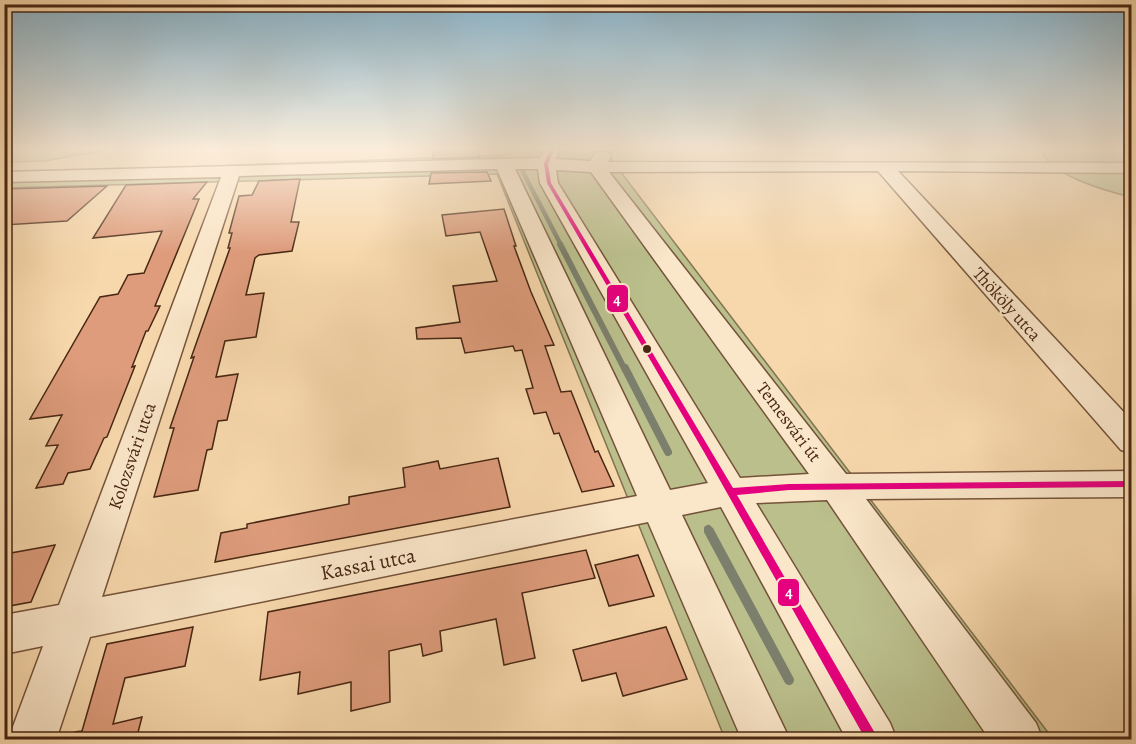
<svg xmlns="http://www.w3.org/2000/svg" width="1136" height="744" font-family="Alegreya,serif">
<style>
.green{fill:#babf8c;stroke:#817350;stroke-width:1.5}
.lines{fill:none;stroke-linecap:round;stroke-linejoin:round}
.stream-far3{stroke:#7c7f6c;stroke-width:4.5}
.stream-far2{stroke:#7c7f6c;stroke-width:6}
.stream-far1{stroke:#7c7f6c;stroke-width:8}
.stream{stroke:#7c7f6c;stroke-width:10}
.building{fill:#de9c7c;stroke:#482713;stroke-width:1.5}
.minor-casing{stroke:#745339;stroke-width:3}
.minor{fill:#fae6c9;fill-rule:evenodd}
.bus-1-casing{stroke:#fae6c9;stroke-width:4}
.bus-1{fill:#e5007d;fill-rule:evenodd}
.bus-dot{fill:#482713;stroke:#fae6c9;stroke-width:2}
.labels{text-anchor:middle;stroke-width:4.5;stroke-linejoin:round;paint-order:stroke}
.street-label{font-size:18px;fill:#482713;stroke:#fae6c9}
.near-street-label{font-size:21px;fill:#482713;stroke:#fae6c9}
.line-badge{stroke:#fae6c9;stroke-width:2}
.badge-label{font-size:16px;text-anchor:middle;font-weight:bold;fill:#fff}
</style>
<rect width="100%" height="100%" fill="#f7d8ac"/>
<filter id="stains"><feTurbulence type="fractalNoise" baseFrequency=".00333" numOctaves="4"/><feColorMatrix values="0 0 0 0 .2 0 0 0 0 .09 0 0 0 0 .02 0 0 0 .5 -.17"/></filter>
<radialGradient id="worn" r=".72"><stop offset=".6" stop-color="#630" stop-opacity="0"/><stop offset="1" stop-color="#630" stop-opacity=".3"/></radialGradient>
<!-- green -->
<g class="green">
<polygon points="4,149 112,149 44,161 5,162"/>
<polygon points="515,149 614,149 610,158 1053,739 725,739 497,174 5,188 4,174 509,155"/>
<path d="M 1042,149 L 1131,149 L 1131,197 C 1110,192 1044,174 1042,149 Z"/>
</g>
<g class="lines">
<!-- stream-far3 -->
<polyline class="stream-far3" points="523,172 561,245"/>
<!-- stream-far2 -->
<polyline class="stream-far2" points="560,244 625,370"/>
<!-- stream-far1 -->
<g class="stream-far1">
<polyline points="625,368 668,452"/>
<polyline points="708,529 710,533"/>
</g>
<!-- stream -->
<polyline class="stream" points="709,531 789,680"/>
</g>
<!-- building -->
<g class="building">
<polygon points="434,149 476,149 480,157 433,159"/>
<polygon points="487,172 491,181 429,184 431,173"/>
<polygon points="300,179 291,222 299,222 292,251 259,255 255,258 246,295 264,293 256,337 225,341 216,377 238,374 227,420 218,421 212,449 207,450 198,490 154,497 174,428 170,428 194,357 191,358 230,248 228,248 232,233 229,233 239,196 252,195 259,181"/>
<polygon points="207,182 193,199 199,199 155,306 160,306 148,331 146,331 132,367 135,366 107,437 104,438 90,469 68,473 63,484 36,488 58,445 46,446 62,415 30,419 100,297 118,294 128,275 144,273 162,231 93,238 126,185"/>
<polygon points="107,186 67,221 4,225 4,189"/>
<polygon points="504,209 516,246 514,246 531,292 554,345 545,346 561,392 571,391 595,452 598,451 614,486 582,492 559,433 554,434 546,412 534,414 526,389 533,388 522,350 515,351 513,346 465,353 461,338 417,339 416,328 460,322 453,286 497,281 480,232 446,236 442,215"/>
<polygon points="498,458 510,507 215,562 221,533 247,528 247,524 349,504 349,497 405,487 403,468 438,461 440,469"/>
<polygon points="55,545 31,602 4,607 4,566 11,553"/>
<polygon points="586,550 595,578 522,593 535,658 504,665 496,619 440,631 442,651 423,656 421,644 389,651 390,702 351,711 351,682 298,694 300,672 260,680 268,612"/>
<polygon points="638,555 654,596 609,606 595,565"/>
<polygon points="193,627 185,666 125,678 113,724 142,717 136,740 76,740 75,732 82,731 107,644"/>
<polygon points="666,627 687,679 623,696 616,673 582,681 573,650"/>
</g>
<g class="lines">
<!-- minor casing -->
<g class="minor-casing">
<path id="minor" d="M 544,149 L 560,149 L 556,159 L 590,161 L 596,152 L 608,152 L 611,156 L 608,162 L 1132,163 L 1132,173 L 898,171 L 1132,421 L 1132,453 L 1121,450 L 878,171 L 609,172 L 846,474 L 1132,471 L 1132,497 L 866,499 L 1036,723 L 1043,740 L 990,740 L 827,500 L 756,503 L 890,723 L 897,740 L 847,740 L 721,507 L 682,515 L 790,740 L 742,740 L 648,522 L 90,637 L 56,740 L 8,740 L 43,646 L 4,654 L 4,615 L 59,605 L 221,177 L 4,182 L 4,172 L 540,158 ZM 497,169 L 637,496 L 102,597 L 239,176 ZM 515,169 L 538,169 L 540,183 L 708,483 L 670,490 ZM 556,170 L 591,172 L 809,474 L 740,478 L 558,183 Z"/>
</g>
<!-- minor -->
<use href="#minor" class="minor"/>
<!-- bus-1 casing -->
<g class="bus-1-casing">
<polygon id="bus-1" points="550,149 554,149 548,164 551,183 733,488 789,484 1132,481 1132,487 789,490 737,495 879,740 866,740 704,452 547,183 544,164"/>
</g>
<!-- bus-1 -->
<use href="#bus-1" class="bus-1"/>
</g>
<!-- sky -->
<linearGradient id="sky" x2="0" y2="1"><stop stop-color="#8ab6ce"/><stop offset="0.59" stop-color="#fbedda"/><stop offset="1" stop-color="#fbedda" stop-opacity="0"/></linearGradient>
<rect width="1136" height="253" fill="url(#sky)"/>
<!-- markers -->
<circle class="bus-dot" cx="647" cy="349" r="5"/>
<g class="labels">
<!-- street labels -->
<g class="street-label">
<text transform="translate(1007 304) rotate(48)" y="6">Thököly utca</text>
<text transform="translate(789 422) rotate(53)" y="6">Temesvári út</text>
<text transform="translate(132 456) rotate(-71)" y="6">Kolozsvári utca</text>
</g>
<!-- near-street labels -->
<g class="near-street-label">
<text transform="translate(368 564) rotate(-11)" y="7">Kassai utca</text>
</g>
</g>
<g class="line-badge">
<rect x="606" y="284" width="23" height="29" rx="6" fill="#e5007d"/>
<rect x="777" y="578" width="23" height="29" rx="6" fill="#e5007d"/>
</g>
<g class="badge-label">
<text x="617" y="305">4</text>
<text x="789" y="598">4</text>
</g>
<!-- margin -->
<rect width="1136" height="744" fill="none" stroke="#f7d8ac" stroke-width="24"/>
<rect x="6" y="6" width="1124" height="732" fill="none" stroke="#482713" stroke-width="3"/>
<rect x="12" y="12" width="1112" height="720" fill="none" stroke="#482713" stroke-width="1.5"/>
<rect width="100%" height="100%" filter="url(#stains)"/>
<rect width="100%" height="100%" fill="url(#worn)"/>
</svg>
